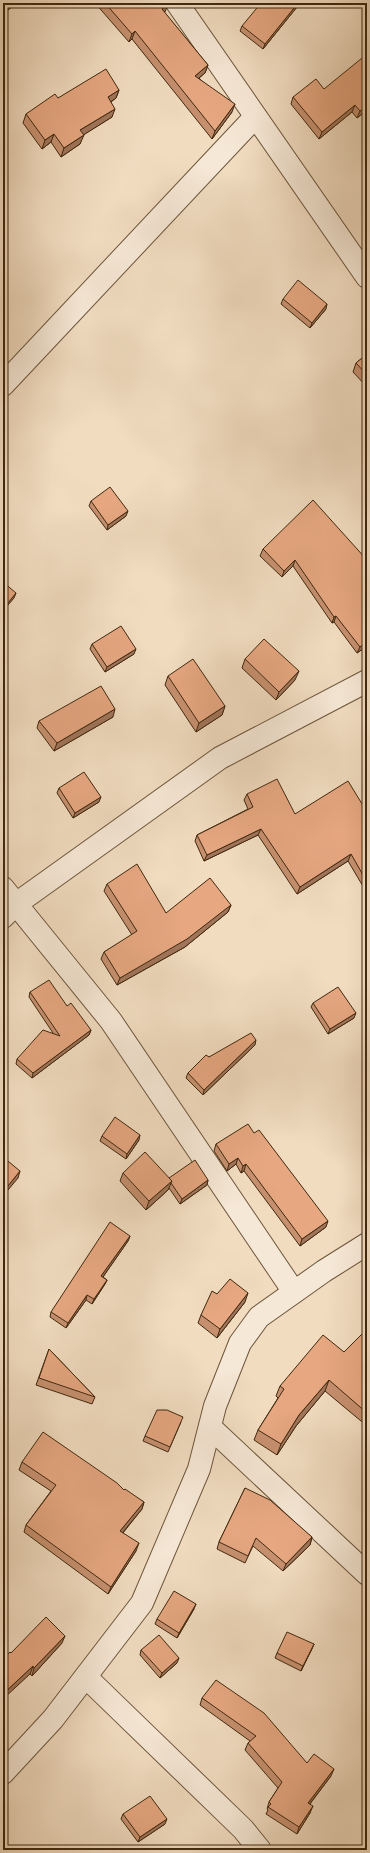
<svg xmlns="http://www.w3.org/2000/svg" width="370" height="1853" font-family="'Sorts Mill Goudy',serif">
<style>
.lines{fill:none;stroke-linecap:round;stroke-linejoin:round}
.minor-casing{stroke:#6c553b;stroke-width:24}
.tertiary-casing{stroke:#6c553b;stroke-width:24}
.minor{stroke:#f6e8d6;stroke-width:22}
.tertiary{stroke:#f6e8d6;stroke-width:22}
.wall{fill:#c6906f;stroke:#40280f}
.shaded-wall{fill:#a1755a;stroke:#40280f}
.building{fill:#e6a781;stroke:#40280f}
</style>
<rect width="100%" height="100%" fill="#f1dcc0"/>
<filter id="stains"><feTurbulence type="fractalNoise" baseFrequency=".005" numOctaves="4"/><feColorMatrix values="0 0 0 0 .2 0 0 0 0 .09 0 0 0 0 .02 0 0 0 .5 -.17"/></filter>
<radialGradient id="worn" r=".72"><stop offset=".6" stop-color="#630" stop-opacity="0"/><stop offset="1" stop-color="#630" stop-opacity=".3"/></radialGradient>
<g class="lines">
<!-- minor casing -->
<g class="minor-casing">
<g id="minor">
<polyline points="177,3 367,277"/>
<polyline points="3,385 255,117"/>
<polyline points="3,888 111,1021 294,1292"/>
<polyline points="3,917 16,904 220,758 367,681"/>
<polyline points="210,1427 367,1574"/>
<polyline points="86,1677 243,1829 260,1850"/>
</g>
</g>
<!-- tertiary casing -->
<g class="tertiary-casing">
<polyline id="tertiary" points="3,1773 53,1719 142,1603 199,1469 215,1406 240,1343 259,1317 324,1271 367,1244"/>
</g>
<!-- minor -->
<use href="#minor" class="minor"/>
<!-- tertiary -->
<use href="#tertiary" class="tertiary"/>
</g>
<!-- wall -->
<g class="wall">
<polygon points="95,3 167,3 164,12 208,65 205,73 199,78 232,112 212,139 132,39 129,42"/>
<polygon points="297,7 263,49 240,31 242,26"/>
<polygon points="324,89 367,110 357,118 352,112 319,139 291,104 293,97"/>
<polygon points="119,90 116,98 111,102 112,117 83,135 80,144 61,157 51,142 42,149 23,123 26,114 58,98"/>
<polygon points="283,299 326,309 310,328 281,304"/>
<polygon points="367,354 367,387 353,372 356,363"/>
<polygon points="91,501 126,516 107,530 89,506"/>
<polygon points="263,549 367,560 367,646 357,653 334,622 332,623 293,566 282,577 260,556"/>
<polygon points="92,644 134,654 105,672 90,649"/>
<polygon points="245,659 295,680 276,700 242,668"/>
<polygon points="168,676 225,706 222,715 196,732 165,685"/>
<polygon points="113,717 54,751 37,728 39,721"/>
<polygon points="59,788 99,802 73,818 57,793"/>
<polygon points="247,794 295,814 367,812 367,893 348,861 297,894 258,835 204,861 195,841 197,835 248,809 244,800"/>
<polygon points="107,884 166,913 231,905 228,912 185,947 117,985 101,959 104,952 132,935 104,891"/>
<polygon points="30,992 67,1006 91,1030 89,1035 32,1078 16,1064 17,1059 53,1033 29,997"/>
<polygon points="313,1003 354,1018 328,1034 311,1007"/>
<polygon points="255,1045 203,1095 186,1078 188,1073 209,1057"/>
<polygon points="254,1133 326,1227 300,1246 244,1171 241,1173 236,1164 227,1171 214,1151 216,1144"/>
<polygon points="102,1136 139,1140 126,1159 100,1141"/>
<polygon points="123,1173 169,1178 208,1180 207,1185 180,1204 169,1188 168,1190 146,1210 120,1181"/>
<polygon points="130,1236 128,1241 103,1277 107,1280 105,1284 92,1304 86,1300 66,1328 50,1317 51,1312"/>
<polygon points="217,1294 245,1302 217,1338 198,1323 201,1315"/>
<polygon points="367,1329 367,1426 325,1391 296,1426 277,1455 254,1440 258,1430 278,1398 276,1396 280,1386 344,1352"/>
<polygon points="49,1349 95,1397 92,1404 36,1385"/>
<polygon points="181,1422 168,1452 143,1441 145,1436"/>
<polygon points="22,1462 124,1490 144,1502 142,1509 123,1533 136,1551 108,1594 24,1532 26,1525 51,1491 19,1470"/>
<polygon points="245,1488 312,1537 310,1545 283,1571 253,1546 245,1563 217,1549 219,1542"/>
<polygon points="194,1609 177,1638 155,1624 157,1619"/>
<polygon points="62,1643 32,1676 11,1653"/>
<polygon points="314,1644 301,1671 275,1658 277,1653"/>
<polygon points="141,1650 177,1663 160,1678 140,1655"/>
<polygon points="202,1698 307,1763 331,1776 310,1804 310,1813 297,1834 266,1814 268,1810 267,1809 269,1802 278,1788 245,1750 248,1743 250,1741 200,1705"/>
<polygon points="123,1814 165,1824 138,1842 121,1819"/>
</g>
<!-- shaded-wall -->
<g class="shaded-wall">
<polygon points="13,3 17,3 3,14 3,10"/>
<polygon points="298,3 297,7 263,49 265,44"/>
<polygon points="168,4 165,12 162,9"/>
<polygon points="135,31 132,39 129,42 132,34"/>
<polygon points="208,65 205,73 192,84 195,76"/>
<polygon points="119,90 116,98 105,106 108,97"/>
<polygon points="235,104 232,112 212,139 215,131"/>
<polygon points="355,105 352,112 319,139 322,132"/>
<polygon points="367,106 367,110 357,118 360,111"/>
<polygon points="115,109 112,117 77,139 80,130"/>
<polygon points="54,134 51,142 42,149 45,140"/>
<polygon points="84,135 80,144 61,157 64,148"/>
<polygon points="327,304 326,309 310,328 312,323"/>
<polygon points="128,511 126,516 107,530 108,525"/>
<polygon points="295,560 293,566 282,577 284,571"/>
<polygon points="16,593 14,598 3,611 3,609"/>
<polygon points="336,616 334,622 332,623 334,617"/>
<polygon points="367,641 367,646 357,653 360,647"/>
<polygon points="136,649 134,654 105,672 107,667"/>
<polygon points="299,671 295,680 276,700 279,692"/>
<polygon points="225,706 222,715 196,732 199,723"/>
<polygon points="115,709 113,717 54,751 57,743"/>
<polygon points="101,797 99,802 73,818 75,813"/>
<polygon points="261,829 258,835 204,861 207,855"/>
<polygon points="351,854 348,861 297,894 300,887"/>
<polygon points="231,905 228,912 185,947 117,985 120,978"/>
<polygon points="356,1013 354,1018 328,1034 330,1029"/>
<polygon points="91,1030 89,1035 32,1078 33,1073"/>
<polygon points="256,1040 255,1045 203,1095 204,1090"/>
<polygon points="140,1135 139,1140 126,1159 127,1154"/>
<polygon points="238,1158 236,1164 227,1171 229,1164"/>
<polygon points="246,1164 244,1171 241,1173 243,1166"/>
<polygon points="20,1171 18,1178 3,1196 3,1192"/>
<polygon points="208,1180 207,1185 180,1204 182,1199"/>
<polygon points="172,1181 168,1190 146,1210 149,1201"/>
<polygon points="328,1221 326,1227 300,1246 302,1239"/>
<polygon points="130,1236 128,1241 100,1281 101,1276"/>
<polygon points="107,1280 105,1284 92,1304 94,1299"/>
<polygon points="248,1293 245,1302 217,1338 220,1329"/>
<polygon points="87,1295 86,1300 66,1328 68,1323"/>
<polygon points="329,1380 325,1391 296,1426 277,1455 281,1444 299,1415"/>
<polygon points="144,1502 142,1509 118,1538 120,1531"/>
<polygon points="312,1537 310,1545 283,1571 286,1564"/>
<polygon points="139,1543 136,1551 108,1594 111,1587"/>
<polygon points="196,1604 194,1609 177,1638 179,1633"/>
<polygon points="65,1636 62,1643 32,1676 34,1668"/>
<polygon points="314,1644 312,1649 301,1671 303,1666"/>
<polygon points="179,1658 177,1663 160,1678 162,1673"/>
<polygon points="33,1666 30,1674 3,1699 3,1694"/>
<polygon points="334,1769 331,1776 305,1810 308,1803"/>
<polygon points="313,1806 310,1813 297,1834 299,1827"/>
<polygon points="167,1819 165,1824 138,1842 140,1837"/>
</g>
<!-- building -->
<g class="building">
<polygon points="3,3 13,3 3,10"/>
<polygon points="105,3 167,3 168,4 162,9 208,65 195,76 235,104 215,131 135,31 132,34"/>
<polygon points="261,3 298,3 265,44 242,26"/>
<polygon points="367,54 367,106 360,111 355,105 322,132 293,97 316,79 324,89"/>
<polygon points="106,69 119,90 108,97 115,109 80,130 84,135 64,148 54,134 45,140 26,114 55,94 58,98"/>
<polygon points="298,280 327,304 312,323 283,299"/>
<polygon points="367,354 367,375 356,363"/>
<polygon points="110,487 128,511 108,525 91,501"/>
<polygon points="313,500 367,560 367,641 360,647 336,616 334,617 295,560 284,571 263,549"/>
<polygon points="3,582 16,593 3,609"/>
<polygon points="121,626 136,649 107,667 92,644"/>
<polygon points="264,639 299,671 279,692 245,659"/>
<polygon points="193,659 225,706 199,723 168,676"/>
<polygon points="101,686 115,709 57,743 39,721"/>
<polygon points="84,772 101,797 75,813 59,788"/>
<polygon points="277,779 295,814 348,781 367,812 367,882 351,854 300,887 261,829 207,855 197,835 253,807 247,794"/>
<polygon points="137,864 166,913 210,878 231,905 187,939 120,978 104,952 137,931 107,884"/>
<polygon points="49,980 67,1006 71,1003 91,1030 33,1073 17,1059 43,1030 60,1036 30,992"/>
<polygon points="338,987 356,1013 330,1029 313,1003"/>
<polygon points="251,1033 256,1040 204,1090 188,1073 206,1055 209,1057"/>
<polygon points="115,1117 140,1135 127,1154 102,1136"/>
<polygon points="248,1124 254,1133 259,1130 328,1221 302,1239 246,1164 243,1166 238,1158 229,1164 216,1144"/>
<polygon points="145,1152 172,1181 149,1201 123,1173"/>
<polygon points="3,1157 20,1171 3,1192"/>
<polygon points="195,1160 208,1180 182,1199 171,1183 172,1181 169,1178"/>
<polygon points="110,1222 130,1236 101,1276 107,1280 94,1299 87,1295 68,1323 51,1312"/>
<polygon points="230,1279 248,1293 220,1329 201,1315 212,1291 217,1294"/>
<polygon points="367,1329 367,1413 329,1380 299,1415 281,1444 258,1430 284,1389 280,1386 323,1335 344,1352"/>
<polygon points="49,1349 95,1397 39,1378"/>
<polygon points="157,1410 167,1410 183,1417 170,1447 145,1436"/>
<polygon points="43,1432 117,1483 124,1490 125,1489 144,1502 120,1531 139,1543 111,1587 26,1525 56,1485 22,1462"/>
<polygon points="245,1488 270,1500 312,1537 286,1564 256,1538 248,1556 219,1542"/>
<polygon points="174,1591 196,1604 179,1633 157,1619"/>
<polygon points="46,1617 65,1636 34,1668 33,1666 3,1694 3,1659 10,1652 11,1653"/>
<polygon points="287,1632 314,1644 303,1666 277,1653"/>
<polygon points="159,1635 179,1658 162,1673 141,1650"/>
<polygon points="216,1680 264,1713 307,1763 314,1754 334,1769 308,1803 313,1806 299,1827 268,1807 271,1804 269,1802 282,1782 248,1743 256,1736 202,1698"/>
<polygon points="150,1796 167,1819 140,1837 123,1814"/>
</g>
<!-- margin -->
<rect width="370" height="1853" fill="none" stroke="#f1dcc0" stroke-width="16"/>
<rect x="4" y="4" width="362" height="1845" fill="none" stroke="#40280f" stroke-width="2"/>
<rect x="8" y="8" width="354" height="1837" fill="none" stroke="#40280f"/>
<rect width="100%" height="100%" filter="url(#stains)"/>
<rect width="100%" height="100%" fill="url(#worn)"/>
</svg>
